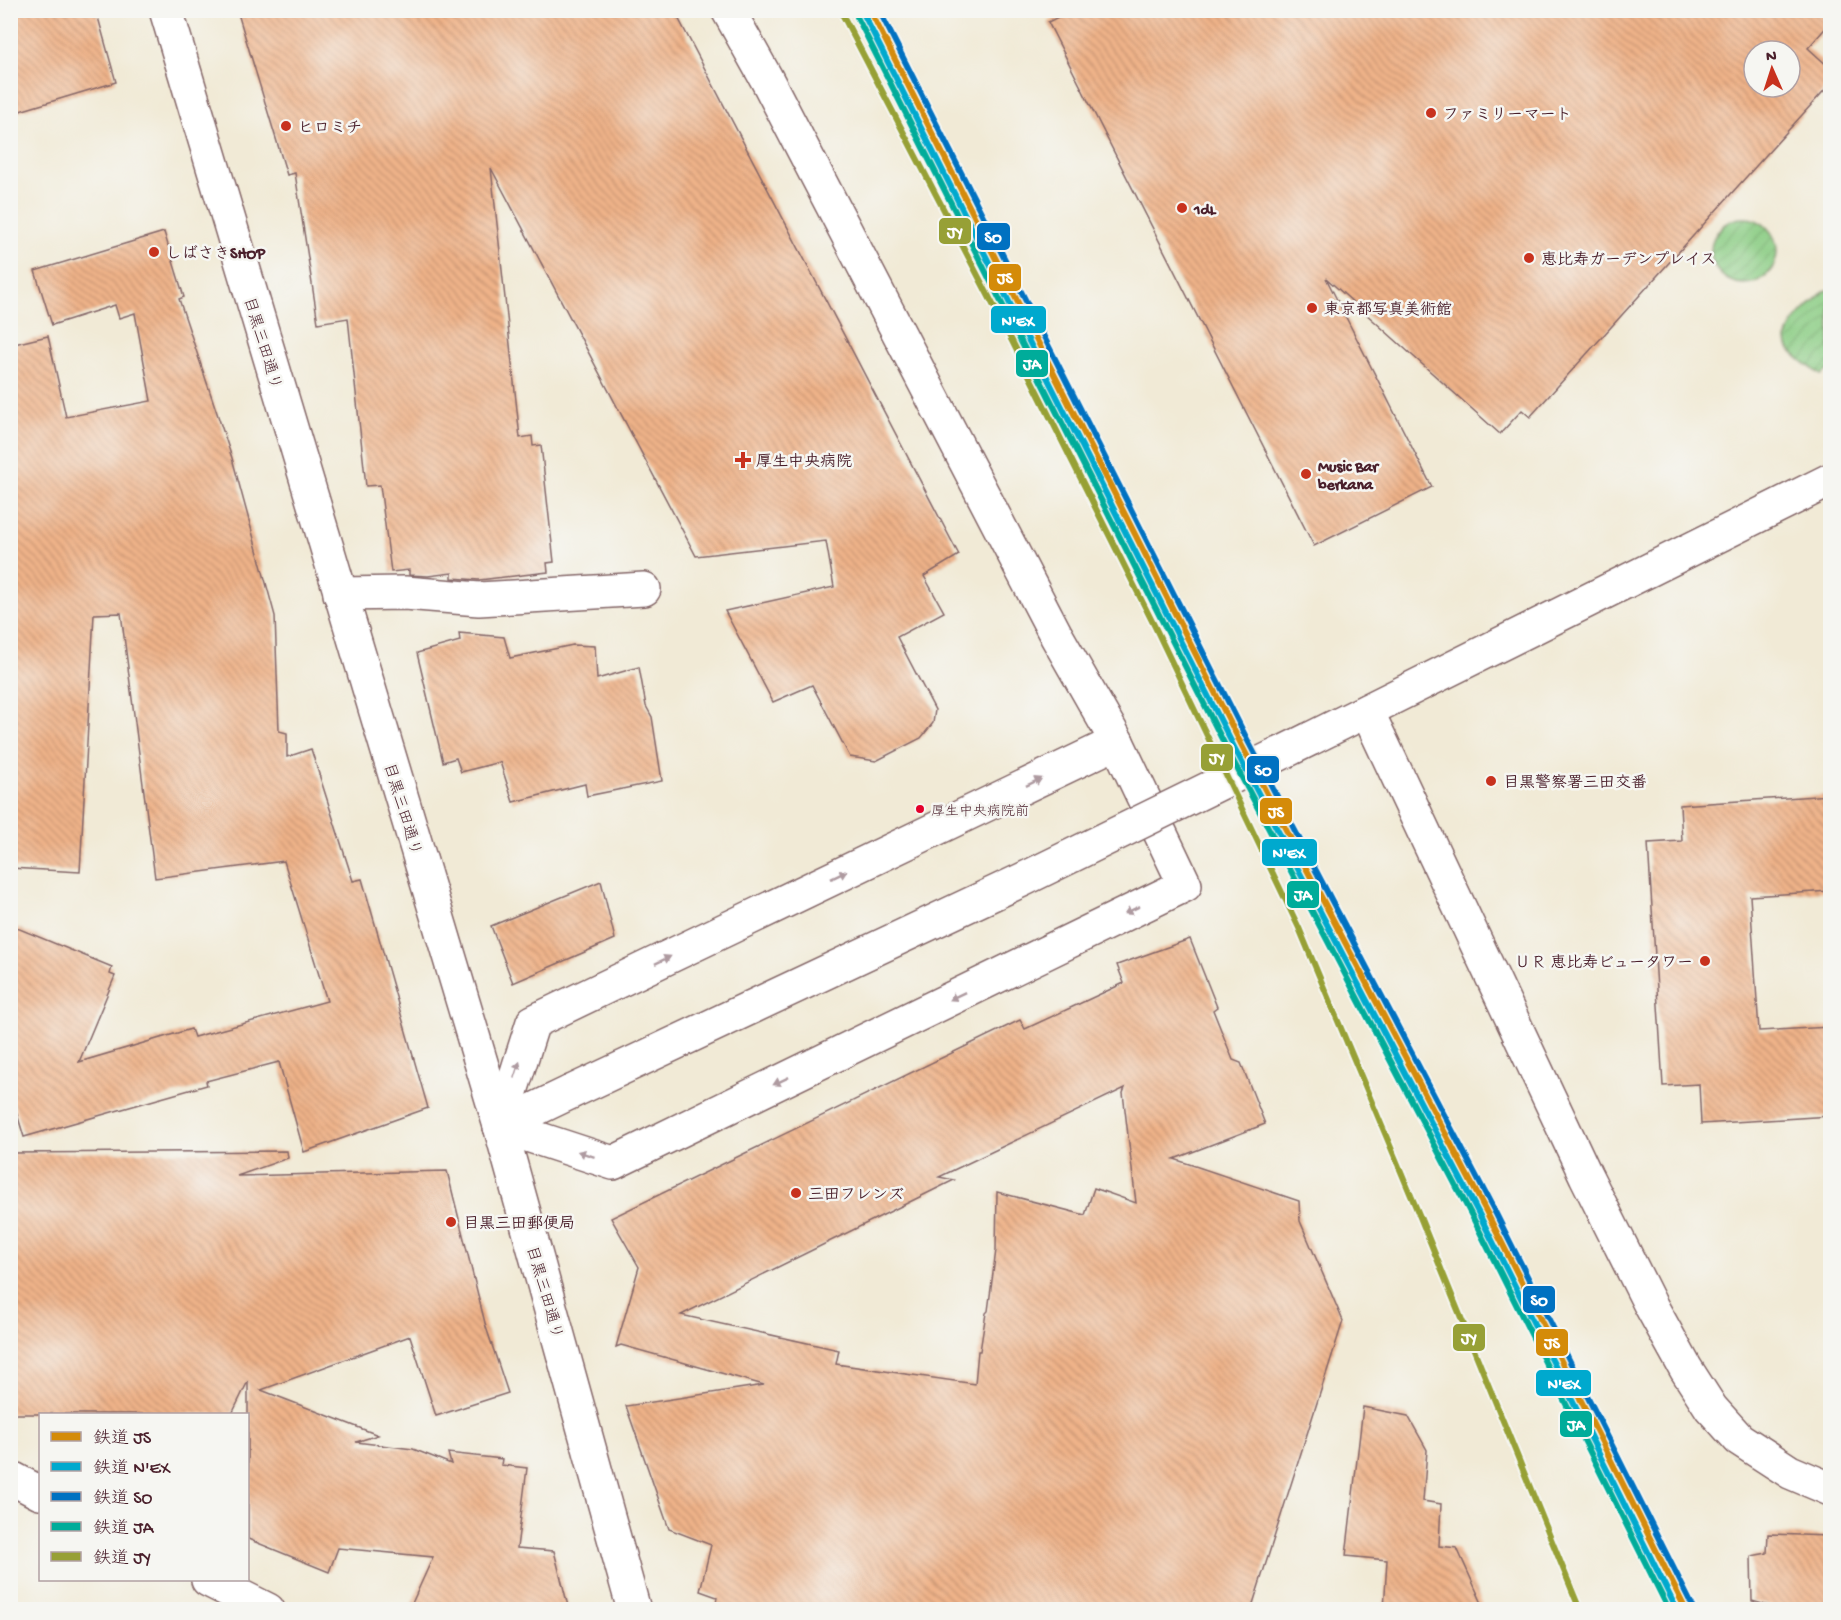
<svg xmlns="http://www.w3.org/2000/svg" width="1841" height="1620" font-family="'Gochi Hand','Klee One',sans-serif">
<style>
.garden{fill:url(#garden-furrows);stroke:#6c7658;stroke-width:1.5}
.building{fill:url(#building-back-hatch);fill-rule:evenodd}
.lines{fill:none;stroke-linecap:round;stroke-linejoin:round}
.minor-casing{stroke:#846667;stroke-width:36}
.minor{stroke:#fff;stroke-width:33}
.minor-bridge-casing{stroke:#846667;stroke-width:36;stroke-linecap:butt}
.minor-bridge{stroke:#fff;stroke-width:33}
.rail-1-casing{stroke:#f6f6f2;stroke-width:10}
.rail-2-casing{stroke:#f6f6f2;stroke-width:10}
.rail-3-casing{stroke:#f6f6f2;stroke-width:10}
.rail-4-casing{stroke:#f6f6f2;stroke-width:10}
.rail-5-casing{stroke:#f6f6f2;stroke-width:10}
.rail-1{stroke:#d48b09;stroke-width:6}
.rail-2{stroke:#00a9ce;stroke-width:6}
.rail-3{stroke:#0071c1;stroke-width:6}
.rail-4{stroke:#00ac9a;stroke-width:6}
.rail-5{stroke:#97a036;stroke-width:6}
.oneway{fill:#ae9aa0}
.poi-dot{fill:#c8321e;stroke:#f6f6f2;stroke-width:2}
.bus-dot{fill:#e4002b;stroke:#f6f6f2;stroke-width:2}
.labels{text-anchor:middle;stroke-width:5;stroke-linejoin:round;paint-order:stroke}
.bus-label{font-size:14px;fill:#4a1f2b;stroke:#f6f6f2;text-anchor:start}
.poi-label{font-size:16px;font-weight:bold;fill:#4a1f2b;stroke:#f6f6f2;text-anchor:start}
.street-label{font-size:16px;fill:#4a1f2b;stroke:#f6f6f2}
.line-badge{stroke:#f6f6f2;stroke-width:2}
.badge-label{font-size:16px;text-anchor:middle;font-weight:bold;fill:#fff}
</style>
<defs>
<pattern id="garden-furrows" width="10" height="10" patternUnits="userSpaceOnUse" patternTransform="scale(1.5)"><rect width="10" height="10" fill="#8dce86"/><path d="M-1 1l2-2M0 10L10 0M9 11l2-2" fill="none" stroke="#7bb074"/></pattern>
<pattern id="building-back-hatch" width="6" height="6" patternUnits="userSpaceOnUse" patternTransform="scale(1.5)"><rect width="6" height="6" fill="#efb389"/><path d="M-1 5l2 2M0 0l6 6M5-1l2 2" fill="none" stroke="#c49170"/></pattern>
</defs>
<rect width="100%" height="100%" fill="#f6f6f2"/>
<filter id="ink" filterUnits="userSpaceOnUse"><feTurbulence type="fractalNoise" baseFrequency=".0167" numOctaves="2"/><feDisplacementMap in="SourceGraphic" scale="12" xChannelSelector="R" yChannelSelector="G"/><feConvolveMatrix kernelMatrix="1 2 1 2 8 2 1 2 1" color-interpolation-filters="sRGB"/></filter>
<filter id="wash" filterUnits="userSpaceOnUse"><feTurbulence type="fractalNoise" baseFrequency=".008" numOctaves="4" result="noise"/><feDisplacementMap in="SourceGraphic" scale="24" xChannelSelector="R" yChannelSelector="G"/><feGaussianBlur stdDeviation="1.35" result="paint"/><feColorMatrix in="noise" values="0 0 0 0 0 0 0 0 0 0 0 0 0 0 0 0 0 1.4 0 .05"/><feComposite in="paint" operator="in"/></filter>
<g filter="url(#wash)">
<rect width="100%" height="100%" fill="#f1ead6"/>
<!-- garden -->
<g class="garden">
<circle cx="1744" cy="251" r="33"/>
<path d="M 1830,290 L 1830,369 L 1821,375 C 1812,368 1799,360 1791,351 C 1775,331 1811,305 1824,291 Z"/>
</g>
<g id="blocks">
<!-- building -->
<g class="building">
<polygon points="10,10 96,10 116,82 10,114"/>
<polygon points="237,10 674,10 959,555 924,576 944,612 897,637 935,710 933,723 921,738 876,761 850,757 812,685 773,702 725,611 834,587 826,541 696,556 491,168 520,438 532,436 533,446 541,445 554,562 547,563 548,572 479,580 452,578 452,573 428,576 409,575 409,570 391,572 380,485 366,486 348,318 318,323 295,173 287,175"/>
<path d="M 1072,10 L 1830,10 L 1830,23 L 1808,48 L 1830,68 L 1830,84 L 1530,417 L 1522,410 L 1500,434 L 1326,278 L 1432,487 L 1314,546 L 1048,22 ZM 1754,51 L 1790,51 L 1790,87 L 1754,87 Z"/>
<polygon points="164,232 184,297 179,299 232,458 275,616 279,731 287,733 287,757 311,749 353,881 362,879 428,1108 304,1152 279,1062 206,1081 207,1085 24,1137 10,1091 10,925 112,967 110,974 115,976 79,1062 191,1029 194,1037 327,1001 284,861 155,878 121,613 94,614 80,872 10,868 10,640 14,639 14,569 10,569 10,345 48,336 66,417 151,401 135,313 119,318 115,305 52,325 35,271"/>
<polygon points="459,633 504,637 510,658 573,645 595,646 597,679 639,667 646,706 652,717 662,781 587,796 585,784 513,802 500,762 461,772 456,758 443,762 417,653 460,641"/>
<polygon points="1830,795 1830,891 1750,896 1759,1031 1830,1027 1830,1116 1701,1124 1699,1084 1663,1086 1648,843 1682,841 1680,805"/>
<polygon points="601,881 615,939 513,983 491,926"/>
<path d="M 1190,939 L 1217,1007 L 1213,1010 L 1233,1060 L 1241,1063 L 1265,1124 L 1174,1159 L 1299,1201 L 1300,1221 L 1343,1321 L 1251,1610 L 715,1610 L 717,1597 L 700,1591 L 711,1545 L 669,1529 L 626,1406 L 764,1385 L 621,1345 L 616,1347 L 639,1267 L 611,1218 L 1020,1020 L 1025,1029 L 1124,983 L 1117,965 ZM 1125,1088 L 1123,1093 L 1136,1203 L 1094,1188 L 1085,1215 L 997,1192 L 996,1250 L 988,1311 L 986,1313 L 980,1351 L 978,1351 L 975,1384 L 836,1364 L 839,1350 L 681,1315 L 954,1180 L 939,1177 Z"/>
<polygon points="287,1151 288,1158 237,1176 447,1171 486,1327 508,1393 436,1416 410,1336 261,1390 378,1435 356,1442 413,1449 451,1464 448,1453 502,1459 501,1465 527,1468 517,1548 554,1551 569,1610 409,1610 433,1557 338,1548 329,1572 248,1539 248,1381 232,1414 10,1414 10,1153"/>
<polygon points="1363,1407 1408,1416 1427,1450 1423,1501 1441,1504 1439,1546 1457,1548 1485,1610 1384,1610 1387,1560 1346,1556"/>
<polygon points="1768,1534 1829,1536 1829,1610 1783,1610 1752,1601 1751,1556 1767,1553"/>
</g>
</g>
</g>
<g filter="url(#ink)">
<use href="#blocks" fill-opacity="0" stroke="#846667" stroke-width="1.5"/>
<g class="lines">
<!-- minor casing -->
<g class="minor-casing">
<g id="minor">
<polyline points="166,10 500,1126 634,1610"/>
<polyline points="340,594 405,593 479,599 644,589"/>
<polyline points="1367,711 1586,1176 1650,1304 1686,1369 1711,1408 1739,1439 1790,1472 1830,1489"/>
<polyline points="1310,739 1830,480"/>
<polyline points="500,1126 613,1163 1185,885 1117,742 1056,635 766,78 728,10"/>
<polyline points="500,1126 533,1022 1117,742"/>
<polyline points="500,1126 571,1092"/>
<polyline points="10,1477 40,1493"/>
<polyline points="208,1580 268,1610"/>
</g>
</g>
<!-- minor -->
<use href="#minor" class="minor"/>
<!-- minor-bridge casing -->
<g class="minor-bridge-casing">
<polyline id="minor-bridge" points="571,1092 1022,880 1310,739"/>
</g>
<!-- minor-bridge -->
<use href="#minor-bridge" class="minor-bridge"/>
<!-- rail-1 casing -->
<g class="rail-1-casing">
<polyline id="rail-1" points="870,10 1242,746 1486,1211 1686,1610"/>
</g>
<!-- rail-2 casing -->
<g class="rail-2-casing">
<polyline id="rail-2" points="863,13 1235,749 1479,1214 1677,1610"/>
</g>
<!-- rail-3 casing -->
<g class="rail-3-casing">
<polyline id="rail-3" points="879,10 1249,743 1493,1208 1693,1607"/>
</g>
<!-- rail-4 casing -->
<g class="rail-4-casing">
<polyline id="rail-4" points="857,17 1229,753 1473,1218 1669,1610"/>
</g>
<!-- rail-5 casing -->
<g class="rail-5-casing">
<polyline id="rail-5" points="840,10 1012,341 1155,627 1299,928 1420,1217 1580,1610"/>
</g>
<!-- rail-1 -->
<use href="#rail-1" class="rail-1"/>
<!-- rail-2 -->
<use href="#rail-2" class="rail-2"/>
<!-- rail-3 -->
<use href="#rail-3" class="rail-3"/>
<!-- rail-4 -->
<use href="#rail-4" class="rail-4"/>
<!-- rail-5 -->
<use href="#rail-5" class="rail-5"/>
</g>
<!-- one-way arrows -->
<defs><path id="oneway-solid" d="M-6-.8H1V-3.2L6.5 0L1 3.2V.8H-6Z" transform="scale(1.5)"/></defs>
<g class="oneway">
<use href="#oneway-solid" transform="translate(1034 782) rotate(-26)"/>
<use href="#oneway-solid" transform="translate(839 875) rotate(-26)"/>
<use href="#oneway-solid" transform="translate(1132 910) rotate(154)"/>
<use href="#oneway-solid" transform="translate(663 960) rotate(-26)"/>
<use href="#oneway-solid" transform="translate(957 996) rotate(154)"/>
<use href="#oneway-solid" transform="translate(517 1070) rotate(-72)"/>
<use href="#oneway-solid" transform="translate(781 1081) rotate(154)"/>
<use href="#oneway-solid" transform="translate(586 1154) rotate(-162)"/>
</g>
</g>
<!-- markers -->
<g class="poi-dot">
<circle cx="1431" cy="113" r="6"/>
<circle cx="286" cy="126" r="6"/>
<circle cx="1182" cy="208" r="6"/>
<circle cx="154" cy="252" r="6"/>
<circle cx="1529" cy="258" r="6"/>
<circle cx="1312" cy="308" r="6"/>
<path d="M740 451h6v6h6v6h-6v6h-6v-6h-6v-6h6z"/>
<circle cx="1306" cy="474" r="6"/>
<circle cx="1491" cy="781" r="6"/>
<circle cx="1705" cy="961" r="6"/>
<circle cx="796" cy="1193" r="6"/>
<circle cx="451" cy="1222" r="6"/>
</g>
<circle class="bus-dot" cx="920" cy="809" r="5"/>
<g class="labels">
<!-- bus labels -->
<g class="bus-label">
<text x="931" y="815">厚生中央病院前</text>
</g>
<!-- poi labels -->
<g class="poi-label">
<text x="1443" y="119">ファミリーマート</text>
<text x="298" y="132">ヒロミチ</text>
<text x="1194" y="214">1dL</text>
<text x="166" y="258">しばさきSHOP</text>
<text x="1541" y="264">恵比寿ガーデンプレイス</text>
<text x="1324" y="314">東京都写真美術館</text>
<text x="756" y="466">厚生中央病院</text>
<text x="1318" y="471">Music Bar<tspan x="1318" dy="18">berkana</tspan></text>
<text x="1503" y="787">目黒警察署三田交番</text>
<text x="1693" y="967" text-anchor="end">ＵＲ 恵比寿ビュータワー</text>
<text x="808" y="1199">三田フレンズ</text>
<text x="463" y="1228">目黒三田郵便局</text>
</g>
<!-- street labels -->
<g class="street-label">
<text transform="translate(264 343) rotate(73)" y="6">目黒三田通り</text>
<text transform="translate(404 809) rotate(73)" y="6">目黒三田通り</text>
<text transform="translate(546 1292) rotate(74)" y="6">目黒三田通り</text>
</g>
</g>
<g class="line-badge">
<rect x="938" y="217" width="34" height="28" rx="6" fill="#97a036"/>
<rect x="976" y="222" width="35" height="29" rx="6" fill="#0071c1"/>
<rect x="988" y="263" width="34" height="29" rx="6" fill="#d48b09"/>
<rect x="990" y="305" width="57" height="29" rx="6" fill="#00a9ce"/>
<rect x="1015" y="349" width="34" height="29" rx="6" fill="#00ac9a"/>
<rect x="1200" y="743" width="34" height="29" rx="6" fill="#97a036"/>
<rect x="1246" y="755" width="34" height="29" rx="6" fill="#0071c1"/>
<rect x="1259" y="797" width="34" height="28" rx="6" fill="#d48b09"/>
<rect x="1261" y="838" width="57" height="29" rx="6" fill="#00a9ce"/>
<rect x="1286" y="880" width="34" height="29" rx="6" fill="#00ac9a"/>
<rect x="1522" y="1285" width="34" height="29" rx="6" fill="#0071c1"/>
<rect x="1452" y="1323" width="34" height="29" rx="6" fill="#97a036"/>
<rect x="1535" y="1328" width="34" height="29" rx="6" fill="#d48b09"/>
<rect x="1535" y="1369" width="57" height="28" rx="6" fill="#00a9ce"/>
<rect x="1559" y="1410" width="34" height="28" rx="6" fill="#00ac9a"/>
</g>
<g class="badge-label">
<text x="955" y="237">JY</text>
<text x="993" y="242">SO</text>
<text x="1005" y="283">JS</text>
<text x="1018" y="326">N'EX</text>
<text x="1032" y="369">JA</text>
<text x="1217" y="763">JY</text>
<text x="1263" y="775">SO</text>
<text x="1276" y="817">JS</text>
<text x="1289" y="858">N'EX</text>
<text x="1303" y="900">JA</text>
<text x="1539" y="1305">SO</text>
<text x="1469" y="1343">JY</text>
<text x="1552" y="1348">JS</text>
<text x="1564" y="1389">N'EX</text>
<text x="1576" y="1430">JA</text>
</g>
<!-- margin -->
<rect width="1841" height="1620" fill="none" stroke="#f6f6f2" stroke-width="36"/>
<!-- legend -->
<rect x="39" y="1413" width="210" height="168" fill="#f6f6f2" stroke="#b1a0a2" stroke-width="1.5"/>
<rect x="51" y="1432" width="30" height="9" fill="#d48b09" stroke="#b1a0a2" stroke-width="1.5"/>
<text x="93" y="1443" font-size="18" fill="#4a1f2b">鉄道 JS</text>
<rect x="51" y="1462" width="30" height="9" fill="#00a9ce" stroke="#b1a0a2" stroke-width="1.5"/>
<text x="93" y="1473" font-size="18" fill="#4a1f2b">鉄道 N'EX</text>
<rect x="51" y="1492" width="30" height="9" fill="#0071c1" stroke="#b1a0a2" stroke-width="1.5"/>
<text x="93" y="1503" font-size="18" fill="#4a1f2b">鉄道 SO</text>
<rect x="51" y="1522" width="30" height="9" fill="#00ac9a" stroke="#b1a0a2" stroke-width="1.5"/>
<text x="93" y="1533" font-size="18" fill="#4a1f2b">鉄道 JA</text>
<rect x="51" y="1552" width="30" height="9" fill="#97a036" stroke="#b1a0a2" stroke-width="1.5"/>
<text x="93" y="1563" font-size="18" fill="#4a1f2b">鉄道 JY</text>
<!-- north arrow -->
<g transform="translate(1772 69) rotate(357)"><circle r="28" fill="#f6f6f2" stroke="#b1a0a2" stroke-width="1.5"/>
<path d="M0-4.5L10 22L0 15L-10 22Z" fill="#c8321e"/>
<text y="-9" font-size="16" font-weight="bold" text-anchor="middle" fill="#4a1f2b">N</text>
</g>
</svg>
